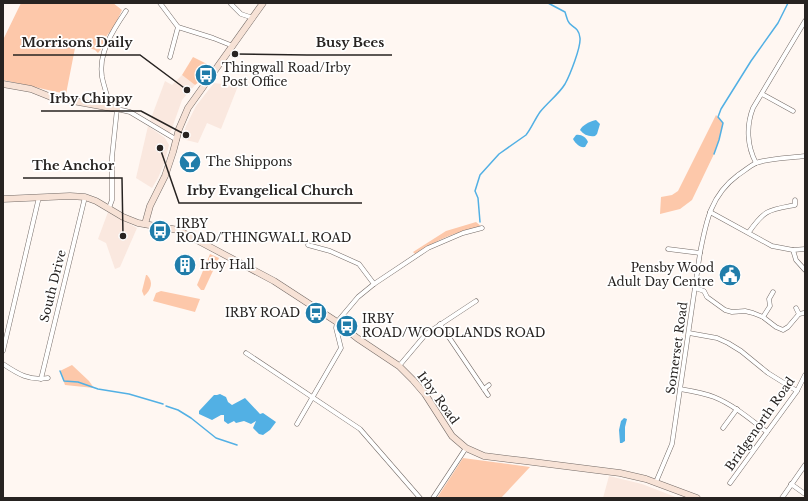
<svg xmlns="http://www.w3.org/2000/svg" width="808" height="501" font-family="'Libre Baskerville',serif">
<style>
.built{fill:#fae8df}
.green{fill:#fdc8aa}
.water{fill:#52b0e4}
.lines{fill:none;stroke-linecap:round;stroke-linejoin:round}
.stream{stroke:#52b0e4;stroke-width:1.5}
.street-casing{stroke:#746b67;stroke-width:5}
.secondary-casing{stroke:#746b67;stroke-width:7}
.street{stroke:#fff;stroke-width:4}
.secondary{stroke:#f7e2d6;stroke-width:6}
.labels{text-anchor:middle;stroke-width:3.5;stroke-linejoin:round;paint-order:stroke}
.poi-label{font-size:12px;fill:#272321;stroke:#fff;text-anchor:start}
.street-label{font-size:12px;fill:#272321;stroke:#fff}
.leader{fill:none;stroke:#272321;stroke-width:1.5}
.callout-dot{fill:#272321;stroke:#fff;stroke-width:1.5}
.callout-label{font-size:13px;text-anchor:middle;font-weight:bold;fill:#272321;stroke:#fff;stroke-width:3.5;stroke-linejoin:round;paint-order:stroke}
</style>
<rect width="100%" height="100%" fill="#fff7f2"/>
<!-- built -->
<g class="built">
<polygon points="182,75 195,85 182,100 171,131 167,133 150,121 165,81 172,85"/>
<polygon points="214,83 238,86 221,129 207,123 198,143 182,139 186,126 196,106"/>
<polygon points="148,126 165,138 169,145 164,164 158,178 152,188 136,178"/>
<polygon points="108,212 137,228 120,267 115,269 106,243 98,239"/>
<polygon points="609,476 642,484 678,498 603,498"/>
</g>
<!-- green -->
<g class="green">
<polygon points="21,3 113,3 122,10 113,29 107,35 101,49 98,53 95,50 76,43 66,94 3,80 3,40"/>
<polygon points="193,57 213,67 199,82 195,85 182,75"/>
<polygon points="716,115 723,123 719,140 714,154 692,200 680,209 660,214 661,197 672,195 678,191"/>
<path d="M 476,222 L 482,227 C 458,230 435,241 415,254 L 413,252 L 446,231 Z"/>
<polygon points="210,254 219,258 204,290 201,290 197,285"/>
<path d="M 146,275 L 147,275 C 154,282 151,290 144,296 L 142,291 Z"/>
<polygon points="161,291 200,299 195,312 153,301 156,293"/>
<polygon points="72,365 89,381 94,388 65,385 60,371"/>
<polygon points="463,458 530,467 501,498 437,498"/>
</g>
<!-- water -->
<g class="water">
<path d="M 596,120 L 600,124 L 597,134 L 595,136 C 589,137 584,135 580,130 C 582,125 591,121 596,120 Z"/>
<path d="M 576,135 C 581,134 586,137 588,142 L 585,147 C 580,148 576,144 573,139 Z"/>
<polygon points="220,394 226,397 228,402 232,405 245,398 260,414 263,413 276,422 270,430 263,435 259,434 253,428 256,421 251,424 244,421 236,423 234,421 228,424 224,421 224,415 221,415 212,420 199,414 199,411 214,395 217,395"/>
<polygon points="624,418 627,419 625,427 625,441 622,443 620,443 619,430 621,421"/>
</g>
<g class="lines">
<!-- stream -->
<g class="stream">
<polyline points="714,154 719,140 723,123 718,117 721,109 751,61 778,23 788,3"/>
<path d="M 480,222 L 478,198 L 475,191 L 480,175 L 499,154 L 526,135 C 531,129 535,119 540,112 C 548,102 559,94 565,84 C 570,75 581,47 580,38 C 579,26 570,27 568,21 C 567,19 566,15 565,12 L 548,3"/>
<polyline points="60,371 64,381 78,382 98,389 129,394 163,404"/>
<polyline points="166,406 178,410 191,418 216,438 237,445"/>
</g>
<!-- street casing -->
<g class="street-casing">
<g id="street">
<polyline points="160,3 178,27 213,38 233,46"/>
<polyline points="231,4 241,14 253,18"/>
<polyline points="170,57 178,27"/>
<polyline points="762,94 793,111"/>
<path d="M 110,107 C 108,97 104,87 102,77 C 98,53 113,30 126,11"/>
<path d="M 756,163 C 747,146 746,126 753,108 L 805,21"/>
<polyline points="109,208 112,200 112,157 117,109 130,112 177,140"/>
<polyline points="710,212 772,246 793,250 805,249"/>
<path d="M 749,232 C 765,209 769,210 795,205 L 795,200"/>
<polyline points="308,245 330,251 359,264 374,284"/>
<polyline points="668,249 700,253"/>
<polyline points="793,250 796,260 805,270"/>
<polyline points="695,288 704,291 707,297 725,310 732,312 745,311 753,313 763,317 776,327 783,330 788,327 799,314"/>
<polyline points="796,308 799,314 804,313"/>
<polyline points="763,317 770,306 769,299 773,292"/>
<polyline points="440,324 488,395"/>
<polyline points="689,333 717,338 728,343 741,351 768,373 797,391"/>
<polyline points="3,351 39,197"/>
<polyline points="246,353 360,429 420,498"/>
<path d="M 3,364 C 18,374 29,381 48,378"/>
<polyline points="399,366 426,334 476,301"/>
<polyline points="41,379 85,197"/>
<polyline points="484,389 489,385"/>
<path d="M 680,389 C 692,391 704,393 714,397 C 734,405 751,420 767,432"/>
<polyline points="297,424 341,348 336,328 337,322 358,297 374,284 428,248 463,233 482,228"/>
<polyline points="723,428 737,409"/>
<path d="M 656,482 L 672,444 L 700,253 C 706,221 711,195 738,175 C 744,171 750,166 756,163 C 770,158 790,158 805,156"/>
<polyline points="730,483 797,391 805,375"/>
<polyline points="791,484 805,494"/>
<polyline points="433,498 466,448"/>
<polyline points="782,498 805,465"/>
</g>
</g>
<!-- secondary casing -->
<g class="secondary-casing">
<g id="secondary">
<polyline points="3,84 31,89 51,97 117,109"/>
<polyline points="3,199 70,196 85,197 96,201 123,217 138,223 178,230 274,281 337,322 357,338 399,366 413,380 425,394 452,436 466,448 484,456 525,461 620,473 646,479 697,498"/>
<polyline points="145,224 150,206 165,176 173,152 179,129 188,108 263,3"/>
</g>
</g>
<!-- street -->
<use href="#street" class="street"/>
<!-- secondary -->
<use href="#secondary" class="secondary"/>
</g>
<!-- icons -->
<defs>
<g id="bus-disc" transform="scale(1.15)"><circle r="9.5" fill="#207daa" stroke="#fff"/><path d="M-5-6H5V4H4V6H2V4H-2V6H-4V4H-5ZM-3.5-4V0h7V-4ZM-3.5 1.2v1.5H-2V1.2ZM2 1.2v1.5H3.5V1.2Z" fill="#fff"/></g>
<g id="bar-disc" transform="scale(1.15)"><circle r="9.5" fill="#207daa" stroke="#fff"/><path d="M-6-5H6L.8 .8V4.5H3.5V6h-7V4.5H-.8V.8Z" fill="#fff"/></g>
<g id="building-disc" transform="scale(1.15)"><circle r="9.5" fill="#207daa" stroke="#fff"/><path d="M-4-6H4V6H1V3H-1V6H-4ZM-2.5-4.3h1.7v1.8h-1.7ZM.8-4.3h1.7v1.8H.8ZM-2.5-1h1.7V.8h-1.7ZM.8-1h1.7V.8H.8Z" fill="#fff"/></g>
<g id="civic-disc" transform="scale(1.15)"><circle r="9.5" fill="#207daa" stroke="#fff"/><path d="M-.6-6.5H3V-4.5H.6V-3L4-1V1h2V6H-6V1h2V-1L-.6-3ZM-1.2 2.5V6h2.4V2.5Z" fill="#fff"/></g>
</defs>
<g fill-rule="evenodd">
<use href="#bus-disc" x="206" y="75"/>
<use href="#bar-disc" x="190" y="162"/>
<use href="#bus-disc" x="160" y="231"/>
<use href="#building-disc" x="185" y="265"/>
<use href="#civic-disc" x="730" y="275"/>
<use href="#bus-disc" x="316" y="313"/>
<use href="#bus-disc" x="347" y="326"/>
</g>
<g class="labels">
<!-- poi labels -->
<g class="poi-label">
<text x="222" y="72">Thingwall Road/Irby<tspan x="222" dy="14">Post Office</tspan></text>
<text x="206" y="166">The Shippons</text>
<text x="176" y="228">IRBY<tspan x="176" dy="14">ROAD/THINGWALL ROAD</tspan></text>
<text x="200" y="269">Irby Hall</text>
<text x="714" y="272" text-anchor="end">Pensby Wood<tspan x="714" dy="14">Adult Day Centre</tspan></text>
<text x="300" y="317" text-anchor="end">IRBY ROAD</text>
<text x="362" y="323">IRBY<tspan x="362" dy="14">ROAD/WOODLANDS ROAD</tspan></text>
</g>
<!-- street labels -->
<g class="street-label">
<text transform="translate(53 286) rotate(-76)" y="4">South Drive</text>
<text transform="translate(677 348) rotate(-82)" y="4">Somerset Road</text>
<text transform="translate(438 398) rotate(54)" y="4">Irby Road</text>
<text transform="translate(760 424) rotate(-55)" y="4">Bridgenorth Road</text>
</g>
</g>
<!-- callouts -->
<path class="leader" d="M235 54L307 55H392M187 90L140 55H13M186 135L141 111H41M123 236L122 178H23M160 148L179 203H362"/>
<g class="callout-dot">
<circle cx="235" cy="54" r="4"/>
<circle cx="187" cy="90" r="4"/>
<circle cx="186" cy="135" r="4"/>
<circle cx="123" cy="236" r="4"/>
<circle cx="160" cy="148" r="4"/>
</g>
<g class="callout-label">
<text x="350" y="47">Busy Bees</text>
<text x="77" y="47">Morrisons Daily</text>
<text x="91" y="103">Irby Chippy</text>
<text x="73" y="170">The Anchor</text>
<text x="270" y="195">Irby Evangelical Church</text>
</g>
<!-- border -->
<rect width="808" height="501" fill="none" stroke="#272321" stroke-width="8"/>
</svg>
